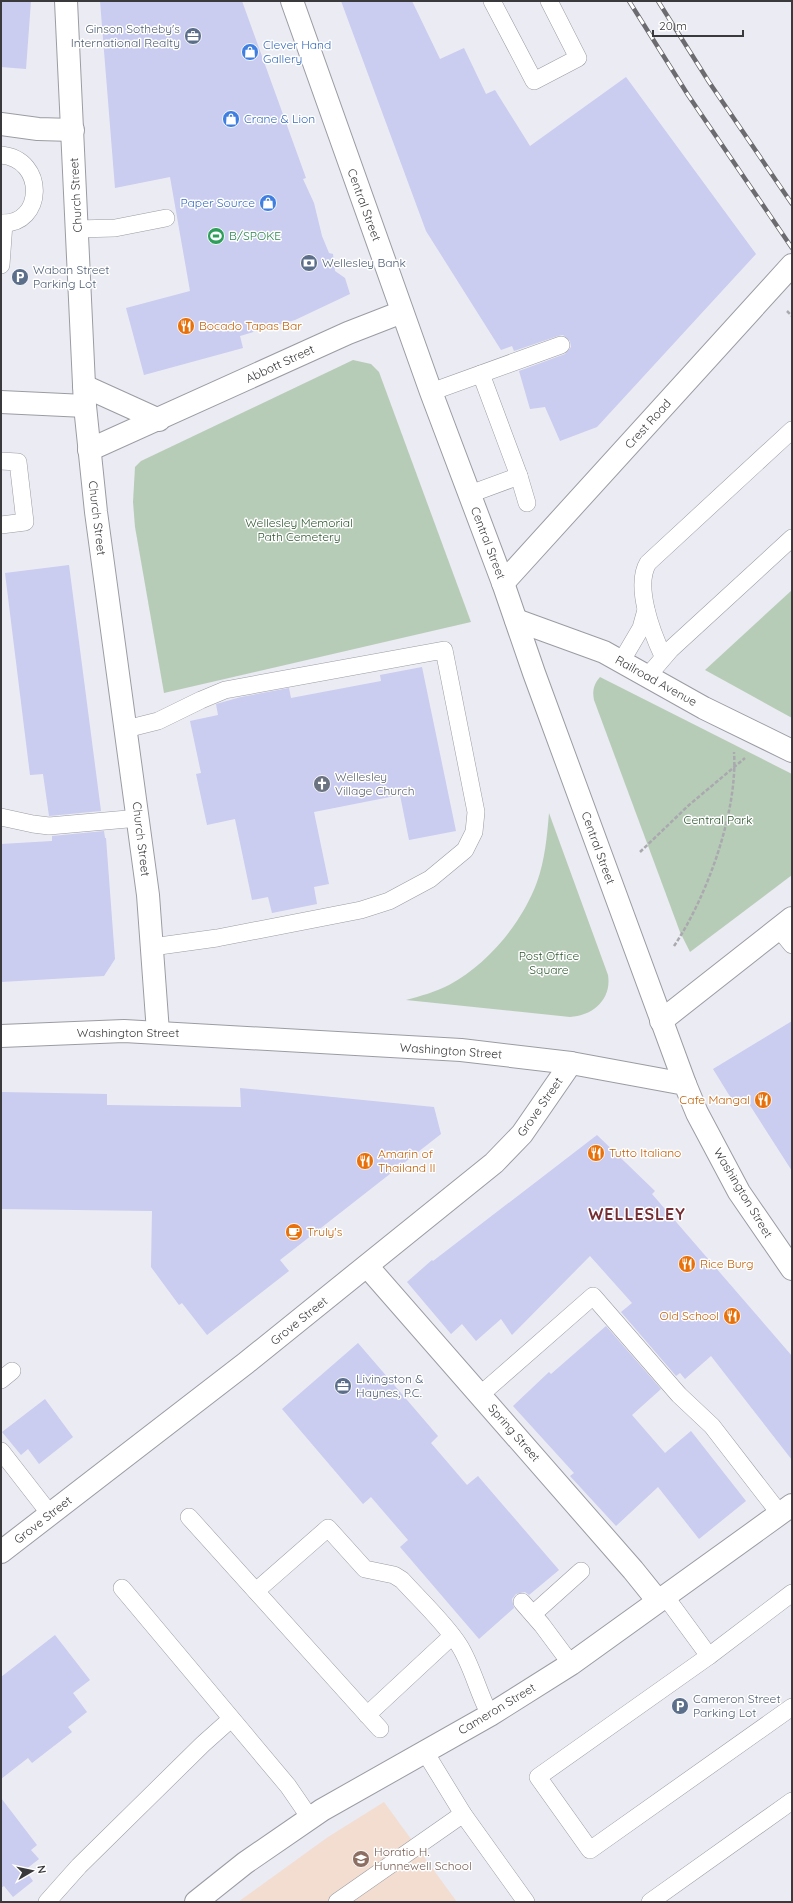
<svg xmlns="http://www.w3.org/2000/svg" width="793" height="1903" font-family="Quicksand,sans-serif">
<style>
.education{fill:#f3ddd0}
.green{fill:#b7ccb7}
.building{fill:#caccf0}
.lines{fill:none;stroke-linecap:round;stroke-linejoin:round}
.service-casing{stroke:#9b9ca3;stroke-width:18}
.minor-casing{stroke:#9b9ca3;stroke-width:24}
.tertiary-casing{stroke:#9b9ca3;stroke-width:24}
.secondary-casing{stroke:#9b9ca3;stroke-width:24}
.primary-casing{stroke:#9b9ca3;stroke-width:24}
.path{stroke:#a9a9af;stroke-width:2.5;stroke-dasharray:4 2;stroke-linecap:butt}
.service{stroke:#fff;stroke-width:17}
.minor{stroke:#fff;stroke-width:22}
.tertiary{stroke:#fff;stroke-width:22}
.secondary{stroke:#fff;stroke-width:22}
.primary{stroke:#fff;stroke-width:22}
.rail-casing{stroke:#6c6c70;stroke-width:4.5}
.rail{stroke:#fff;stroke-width:3;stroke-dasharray:9;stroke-linecap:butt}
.labels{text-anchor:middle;stroke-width:3;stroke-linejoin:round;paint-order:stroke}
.service-label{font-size:12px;fill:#4e5e75;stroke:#fff;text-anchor:start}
.shop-label{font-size:12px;fill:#366cbe;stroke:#fff;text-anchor:start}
.street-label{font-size:12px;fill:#3a3a3d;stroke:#fff}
.leisure-label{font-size:12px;fill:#27864d;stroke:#fff;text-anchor:start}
.food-label{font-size:12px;fill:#c56008;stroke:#fff;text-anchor:start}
.park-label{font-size:12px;fill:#2b552d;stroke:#fff}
.worship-label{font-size:12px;fill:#5b616d;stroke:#fff;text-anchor:start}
.education-label{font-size:12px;fill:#785e54;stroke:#fff;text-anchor:start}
.district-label{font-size:16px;font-weight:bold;letter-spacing:1px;fill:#752e33;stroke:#fff}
</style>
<rect width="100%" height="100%" fill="#ebebf3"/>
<!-- education -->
<polygon class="education" points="384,1802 457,1902 238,1902 328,1837"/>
<!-- green -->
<g class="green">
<polygon points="353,360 371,364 379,372 471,622 164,693 135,527 133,502 135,467 141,461"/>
<polygon points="792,590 792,718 705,670"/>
<path d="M 600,677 L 792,774 L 792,875 L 690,952 L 680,932 L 594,700 C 592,690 594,684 600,677 Z"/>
<path d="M 549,813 L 608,975 C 612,999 593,1016 570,1017 L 406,1000 C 421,996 435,992 449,985 C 488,964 522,923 537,882 C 545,860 547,836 549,813 Z"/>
</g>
<!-- building -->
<g class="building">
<polygon points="1,1 31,1 26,69 1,67"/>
<polygon points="100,1 242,1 306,178 303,179 314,203 322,236 329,253 333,254 335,271 345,278 350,294 295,320 240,336 243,348 144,375 126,308 190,291 170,177 115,188"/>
<polygon points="341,1 412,1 440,59 464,48 486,94 495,90 530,146 626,77 756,254 597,427 560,441 545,407 530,409 519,371 565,354 571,347 570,341 563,335 558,336 514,351 512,346 501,350 426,231"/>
<polygon points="69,565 101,811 49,816 43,774 30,775 5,573"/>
<polygon points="422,667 456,831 409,840 400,795 314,812 329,884 314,887 317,904 272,913 268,897 252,900 235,819 207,825 196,774 201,773 190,721 218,715 216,704 241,697 289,688 291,698 381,681 380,675"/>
<polygon points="104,831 105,838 106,838 115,959 104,976 1,982 1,844 52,841 52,836"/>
<polygon points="792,1021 792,1171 744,1096 734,1103 713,1069"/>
<polygon points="240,1088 434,1107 441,1134 280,1260 289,1271 207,1335 182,1303 179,1305 151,1267 152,1211 1,1209 1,1092 107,1094 107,1105 241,1107"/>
<polygon points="597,1135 655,1191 652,1194 792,1356 792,1460 711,1356 685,1379 680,1373 676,1376 621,1312 632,1303 590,1256 512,1335 501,1319 476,1341 462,1324 451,1334 407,1282 432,1260 433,1261"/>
<polygon points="606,1326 661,1389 632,1415 665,1453 691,1431 746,1501 699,1539 658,1487 616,1526 570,1476 574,1473 513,1406 549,1372 551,1374"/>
<polygon points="358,1343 438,1436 431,1443 467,1485 478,1476 559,1570 529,1595 525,1592 516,1594 512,1599 514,1608 479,1639 400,1547 408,1540 371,1497 363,1504 282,1409"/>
<polygon points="45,1399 73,1437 39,1464 28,1449 21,1455 2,1432"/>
<polygon points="55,1635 90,1680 73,1693 87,1712 68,1727 72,1732 32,1763 28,1758 1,1779 1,1677"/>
<polygon points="1,1798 37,1845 31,1850 39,1859 25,1870 33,1881 13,1897 4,1886 1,1888"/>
</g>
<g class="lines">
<!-- service casing -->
<g class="service-casing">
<g id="service">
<polyline points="492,1 534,81 578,58 549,1"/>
<path d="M 1,155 C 47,159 44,226 1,223"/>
<polyline points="77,229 115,228 166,218"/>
<polyline points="1,265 4,223"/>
<polyline points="431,392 561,345"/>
<polyline points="1,461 18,462 25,522 1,525"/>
<polyline points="519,476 527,503"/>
<polyline points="470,494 519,476 481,374"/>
<path d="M 663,656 C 652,633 634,586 648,563 L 792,430"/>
<polyline points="621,662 641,628 646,610"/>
<polyline points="647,677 671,649 792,538"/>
<polyline points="126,729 158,721 201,700 225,690 444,650 476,812 474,832 465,850 430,879 389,901 361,910 217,938 152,947"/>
<polyline points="1,817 33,824 49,826 139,818"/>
<polyline points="779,929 792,945"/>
<polyline points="1,1380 12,1371"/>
<polyline points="480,1395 593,1296 679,1395 712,1426 780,1514"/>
<polyline points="1,1451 50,1514"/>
<polyline points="189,1517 380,1729"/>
<polyline points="122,1588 288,1786 310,1818"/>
<path d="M 256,1591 L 328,1528 L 365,1569 L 394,1575 L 402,1580 C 420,1600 445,1623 459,1645 C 472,1665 478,1693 490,1715"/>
<polyline points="792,1593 709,1656 538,1777 590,1850 792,1707"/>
<polyline points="665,1596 709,1656"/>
<polyline points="522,1602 542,1625 571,1664"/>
<polyline points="533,1614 581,1571"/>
<polyline points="367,1715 452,1636"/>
<polyline points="425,1752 463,1814 526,1902"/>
<polyline points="47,1902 79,1866 203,1744 231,1719"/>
<polyline points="337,1902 463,1814"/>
<polyline points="650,1902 792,1801"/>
</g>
</g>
<!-- minor casing -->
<g class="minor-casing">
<g id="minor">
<polyline points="66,1 85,406 96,512 148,895 158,1032"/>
<polyline points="1,124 38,129 73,130"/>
<polyline points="84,386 159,420"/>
<polyline points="1,402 85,406"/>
<polyline points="89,450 348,333 402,312"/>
<polyline points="516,620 604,652 704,708 792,751"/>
<polyline points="661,1021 792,918"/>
<polyline points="367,1266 633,1570 658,1601"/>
<polyline points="196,1902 245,1863 322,1810 490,1715 571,1664 792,1505"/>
</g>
</g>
<!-- tertiary casing -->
<g class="tertiary-casing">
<g id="tertiary">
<polyline points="503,583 792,265"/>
<polyline points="1,1552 246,1363 494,1163 522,1134 571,1063"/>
</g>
</g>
<!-- secondary casing -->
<g class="secondary-casing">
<polyline id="secondary" points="292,1 431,392 503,583 534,673 685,1084"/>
</g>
<!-- primary casing -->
<g class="primary-casing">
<polyline id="primary" points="1,1036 124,1031 461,1050 571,1063 685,1084 697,1113 739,1192 792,1269"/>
</g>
<!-- path -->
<g class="path">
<polyline points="787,311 792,316"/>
<polyline points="640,852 689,805 745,758"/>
<path d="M 674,946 C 707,897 738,811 734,752"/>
</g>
<!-- service -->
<use href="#service" class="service"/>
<!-- minor -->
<use href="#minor" class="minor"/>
<!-- tertiary -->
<use href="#tertiary" class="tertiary"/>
<!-- secondary -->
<use href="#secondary" class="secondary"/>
<!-- primary -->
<use href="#primary" class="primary"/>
<!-- rail casing -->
<g class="rail-casing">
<g id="rail">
<polyline points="629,1 688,95 792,248"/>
<polyline points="658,1 709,82 792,204"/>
</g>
</g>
<!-- rail -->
<use href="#rail" class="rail"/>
</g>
<!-- icons -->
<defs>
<g id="office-disc" transform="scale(0.9)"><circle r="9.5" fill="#5c6f8a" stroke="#fff"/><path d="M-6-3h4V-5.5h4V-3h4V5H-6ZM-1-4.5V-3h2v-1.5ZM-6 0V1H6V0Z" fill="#fff"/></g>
<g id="shop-disc" transform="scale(0.9)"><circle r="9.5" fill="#3f7fe0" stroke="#fff"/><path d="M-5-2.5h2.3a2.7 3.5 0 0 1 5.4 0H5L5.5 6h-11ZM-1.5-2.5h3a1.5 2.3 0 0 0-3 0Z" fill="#fff"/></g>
<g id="stadium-disc" transform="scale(0.9)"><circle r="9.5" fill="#2e9e5b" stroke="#fff"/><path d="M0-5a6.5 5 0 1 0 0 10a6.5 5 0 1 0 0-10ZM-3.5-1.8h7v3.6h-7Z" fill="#fff"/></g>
<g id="bank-disc" transform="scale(0.9)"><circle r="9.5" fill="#5c6f8a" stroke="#fff"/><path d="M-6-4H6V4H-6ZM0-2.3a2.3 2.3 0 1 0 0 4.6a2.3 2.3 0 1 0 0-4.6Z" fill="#fff"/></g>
<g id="parking-disc" transform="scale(0.9)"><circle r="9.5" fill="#5c6f8a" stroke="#fff"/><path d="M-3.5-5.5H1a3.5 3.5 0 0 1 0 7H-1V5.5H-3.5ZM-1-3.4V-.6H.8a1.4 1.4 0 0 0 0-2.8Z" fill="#fff"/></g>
<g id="restaurant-disc" transform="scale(0.9)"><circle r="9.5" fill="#e8710a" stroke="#fff"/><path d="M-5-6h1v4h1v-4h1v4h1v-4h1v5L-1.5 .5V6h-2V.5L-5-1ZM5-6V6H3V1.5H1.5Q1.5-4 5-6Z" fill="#fff"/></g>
<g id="church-disc" transform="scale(0.9)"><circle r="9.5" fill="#6b7280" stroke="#fff"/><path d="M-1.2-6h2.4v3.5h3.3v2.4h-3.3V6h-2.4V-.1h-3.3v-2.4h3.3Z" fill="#fff"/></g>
<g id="cafe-disc" transform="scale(0.9)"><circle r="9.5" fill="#e8710a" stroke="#fff"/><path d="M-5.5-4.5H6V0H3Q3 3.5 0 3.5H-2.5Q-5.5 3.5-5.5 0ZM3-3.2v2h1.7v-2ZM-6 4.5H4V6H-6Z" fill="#fff"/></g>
<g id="school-disc" transform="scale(0.9)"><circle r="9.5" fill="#8d6e63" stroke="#fff"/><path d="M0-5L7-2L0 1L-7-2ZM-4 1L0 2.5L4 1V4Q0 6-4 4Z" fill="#fff"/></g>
</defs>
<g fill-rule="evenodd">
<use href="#office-disc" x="193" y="36"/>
<use href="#shop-disc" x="250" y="52"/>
<use href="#shop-disc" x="231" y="119"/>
<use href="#shop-disc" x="268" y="203"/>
<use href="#stadium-disc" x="216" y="236"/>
<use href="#bank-disc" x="309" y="263"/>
<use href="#parking-disc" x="20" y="277"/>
<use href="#restaurant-disc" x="186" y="326"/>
<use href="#church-disc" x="322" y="784"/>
<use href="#restaurant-disc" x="763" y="1100"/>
<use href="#restaurant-disc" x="596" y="1153"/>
<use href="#restaurant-disc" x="365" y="1161"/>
<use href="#cafe-disc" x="294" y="1232"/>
<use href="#restaurant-disc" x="687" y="1264"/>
<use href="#restaurant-disc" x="732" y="1316"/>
<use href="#office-disc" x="343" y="1386"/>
<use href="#parking-disc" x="680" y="1706"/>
<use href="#school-disc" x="361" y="1859"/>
</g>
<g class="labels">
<!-- service labels -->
<g class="service-label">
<text x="180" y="33" text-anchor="end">Ginson Sotheby's<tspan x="180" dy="14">International Realty</tspan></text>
<text x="322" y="267">Wellesley Bank</text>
<text x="33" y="274">Waban Street<tspan x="33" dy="14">Parking Lot</tspan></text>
<text x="356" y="1383">Livingston &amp;<tspan x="356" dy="14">Haynes, P.C.</tspan></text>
<text x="693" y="1703">Cameron Street<tspan x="693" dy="14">Parking Lot</tspan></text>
</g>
<!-- shop labels -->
<g class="shop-label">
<text x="263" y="49">Clever Hand<tspan x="263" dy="14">Gallery</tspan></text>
<text x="244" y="123">Crane &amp; Lion</text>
<text x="255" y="207" text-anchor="end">Paper Source</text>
</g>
<!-- street labels -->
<g class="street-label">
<text transform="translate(76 195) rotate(-93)" y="4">Church Street</text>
<text transform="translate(364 205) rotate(70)" y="4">Central Street</text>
<text transform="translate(280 364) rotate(-25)" y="4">Abbott Street</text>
<text transform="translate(648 424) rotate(-48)" y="4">Crest Road</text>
<text transform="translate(97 518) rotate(83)" y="4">Church Street</text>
<text transform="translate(488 543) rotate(69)" y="4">Central Street</text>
<text transform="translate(656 681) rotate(29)" y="4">Railroad Avenue</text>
<text transform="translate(141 839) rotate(83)" y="4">Church Street</text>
<text transform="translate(598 848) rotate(70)" y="4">Central Street</text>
<text x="128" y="1037">Washington Street</text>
<text transform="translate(451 1051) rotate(4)" y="4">Washington Street</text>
<text transform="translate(540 1107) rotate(-55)" y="4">Grove Street</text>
<text transform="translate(743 1193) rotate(59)" y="4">Washington Street</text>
<text transform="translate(299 1321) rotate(-39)" y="4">Grove Street</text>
<text transform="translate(514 1433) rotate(49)" y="4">Spring Street</text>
<text transform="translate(43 1520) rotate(-38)" y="4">Grove Street</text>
<text transform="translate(497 1709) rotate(-31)" y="4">Cameron Street</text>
</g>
<!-- leisure labels -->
<g class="leisure-label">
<text x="229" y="240">B/SPOKE</text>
</g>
<!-- food labels -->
<g class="food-label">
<text x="199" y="330">Bocado Tapas Bar</text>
<text x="750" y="1104" text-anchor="end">Cafe Mangal</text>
<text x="609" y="1157">Tutto Italiano</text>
<text x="378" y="1158">Amarin of<tspan x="378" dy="14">Thailand II</tspan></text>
<text x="307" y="1236">Truly's</text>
<text x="700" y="1268">Rice Burg</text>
<text x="719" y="1320" text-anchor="end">Old School</text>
</g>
<!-- park labels -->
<g class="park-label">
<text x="299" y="527">Wellesley Memorial<tspan x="299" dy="14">Path Cemetery</tspan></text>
<text x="718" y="824">Central Park</text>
<text x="549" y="960">Post Office<tspan x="549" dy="14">Square</tspan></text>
</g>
<!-- worship labels -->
<g class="worship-label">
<text x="335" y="781">Wellesley<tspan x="335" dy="14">Village Church</tspan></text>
</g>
<!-- education labels -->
<g class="education-label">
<text x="374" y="1856">Horatio H.<tspan x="374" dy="14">Hunnewell School</tspan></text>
</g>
<!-- district labels -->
<g class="district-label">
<text x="637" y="1220">WELLESLEY</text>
</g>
</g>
<!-- border -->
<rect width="793" height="1903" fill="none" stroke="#3a3a3d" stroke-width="4"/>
<!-- north arrow -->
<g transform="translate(32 1871) rotate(81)" stroke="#ffffff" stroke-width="3" paint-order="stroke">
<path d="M0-3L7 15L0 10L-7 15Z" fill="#3a3a3d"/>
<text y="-6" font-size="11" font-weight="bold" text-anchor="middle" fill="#3a3a3d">N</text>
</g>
<!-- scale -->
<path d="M653 30v6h90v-6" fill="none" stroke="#3a3a3d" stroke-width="2"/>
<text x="659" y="30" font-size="12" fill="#3a3a3d" stroke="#ffffff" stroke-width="3" paint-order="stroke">20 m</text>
</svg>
